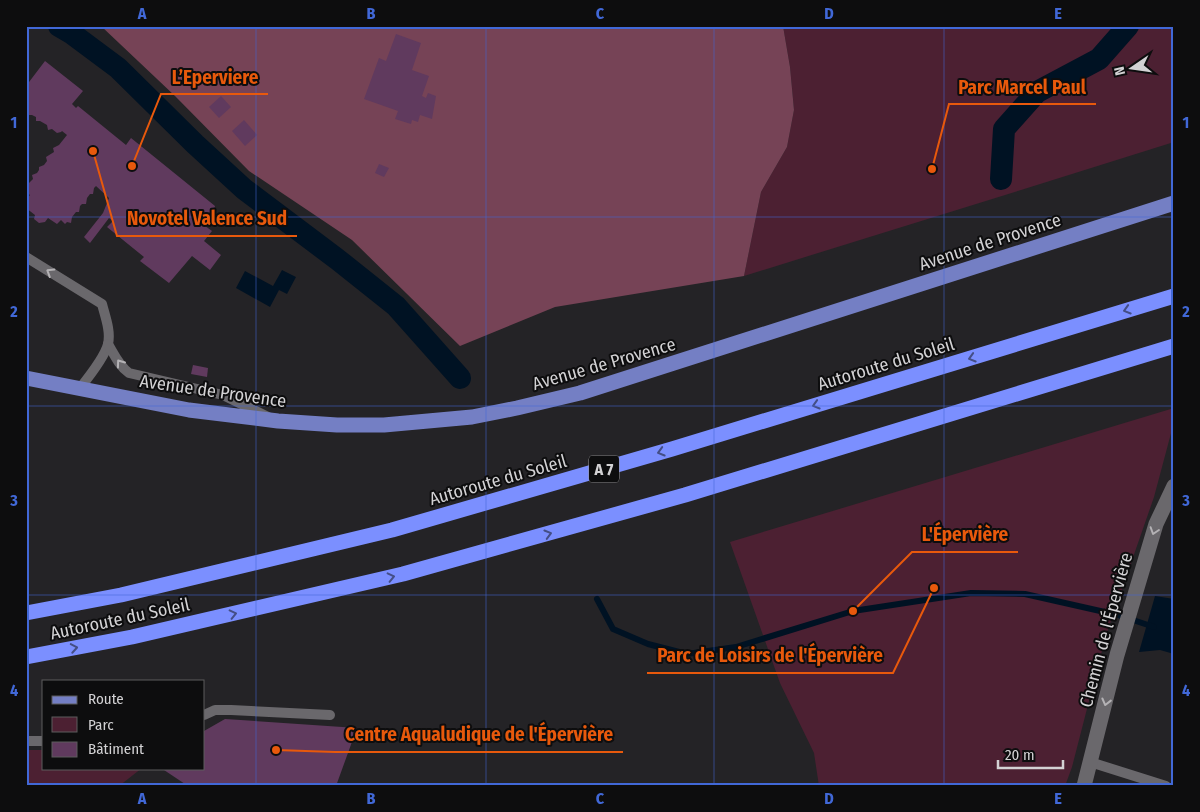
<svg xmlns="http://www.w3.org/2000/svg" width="1200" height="812" font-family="'Fira Sans Condensed',sans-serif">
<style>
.green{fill:#4c2032}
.forest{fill:#764356}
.water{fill:#001223}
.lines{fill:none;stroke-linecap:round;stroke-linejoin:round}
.stream{stroke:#001223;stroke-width:6}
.canal{stroke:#001223;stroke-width:22}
.building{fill:#603a5e}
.lane{stroke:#6a686c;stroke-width:10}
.street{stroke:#6a686c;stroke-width:15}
.primary{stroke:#747fc4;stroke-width:15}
.highway{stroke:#7b8fff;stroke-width:15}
.oneway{stroke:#b4b2b5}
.oneway2{stroke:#444e86}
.grid{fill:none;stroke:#4168d7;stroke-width:1;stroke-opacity:0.55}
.labels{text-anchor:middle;stroke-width:4;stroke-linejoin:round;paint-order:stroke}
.shield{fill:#0d0d0e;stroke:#989799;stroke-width:1}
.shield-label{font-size:16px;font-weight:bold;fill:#d3d2d4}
.street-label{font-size:18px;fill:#d3d2d4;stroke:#0d0d0e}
.leader{fill:none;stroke:#e8590c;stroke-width:2}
.callout-dot{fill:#e8590c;stroke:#0d0d0e;stroke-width:2}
.callout-label{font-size:19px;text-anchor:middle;font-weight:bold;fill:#e8590c;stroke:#0d0d0e;stroke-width:4;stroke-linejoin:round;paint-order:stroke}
.neatline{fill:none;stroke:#4168d7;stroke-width:2}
.grid-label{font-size:16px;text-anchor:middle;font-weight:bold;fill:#4168d7}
</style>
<rect width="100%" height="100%" fill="#242326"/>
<!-- green -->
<g class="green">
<polygon points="783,26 1174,26 1174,142 1021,190 744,276 761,192 787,147 794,110 790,67"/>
<polygon points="1174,408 1174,422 1154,497 1106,635 1072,767 1065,786 819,786 814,753 780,683 730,542"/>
<polygon points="26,750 44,750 44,768 142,768 119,786 26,786"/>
</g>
<!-- forest -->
<polygon class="forest" points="101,26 783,26 790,67 794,110 787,147 761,192 744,276 555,307 460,346 352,240 249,171 175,96"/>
<!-- water -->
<g class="water">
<polygon points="282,270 296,277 287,294 279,290 270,307 236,288 245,271 273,286"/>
<polygon points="1155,596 1174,599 1174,654 1160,650 1139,652"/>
</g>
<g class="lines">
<!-- stream -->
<polyline class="stream" points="597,599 613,629 648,644 687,654 736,647 853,611 971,593 1025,594 1118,615 1154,627"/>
<!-- canal -->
<g class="canal">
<polyline points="59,26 71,33 118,68 195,144 244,189 337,259 396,306 460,378"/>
<polyline points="1001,179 1004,129 1037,92 1099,59 1128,26"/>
</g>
</g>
<!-- building -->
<g class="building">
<polygon points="396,34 421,43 412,70 429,76 422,96 426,98 428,93 436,96 432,119 420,115 418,122 412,120 411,124 395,119 398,111 364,99 379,58 386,61"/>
<polygon points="45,61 83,91 72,104 76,108 78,106 126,145 131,138 215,206 214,211 211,211 208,214 208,220 203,220 201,223 212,231 204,241 221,255 210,270 192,256 169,283 140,261 144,257 107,227 113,221 109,218 90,243 84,237 103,213 109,198 96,186 94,188 93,194 90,194 87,198 86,204 82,204 80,206 79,212 76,212 72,217 71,223 67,222 65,224 61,220 57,224 48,218 45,222 39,223 34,219 35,215 26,208 26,200 30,195 26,192 26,184 29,183 33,179 32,175 37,173 39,170 39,167 44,165 47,161 46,157 54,152 53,148 59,145 67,135 62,131 61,132 57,133 52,129 48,130 47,125 40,121 36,121 36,117 32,115 28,115 26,110 26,86"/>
<polygon points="221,96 231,107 219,118 209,107"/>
<polygon points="244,120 257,135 245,146 232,131"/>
<polygon points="379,164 389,168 384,177 375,173"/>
<polygon points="193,365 208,368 207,377 191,374"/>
<polygon points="225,719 357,728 336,786 185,786 185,784 161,768 204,768 204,731"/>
</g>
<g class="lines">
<!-- lane -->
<g class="lane">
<path d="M 26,257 L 102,304 C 105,316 111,331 108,344 C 105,356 88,378 80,388"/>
<path d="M 108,344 C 114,354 119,366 129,373 L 223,395 L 268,417"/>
<polyline points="204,715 215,710 231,710 330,715"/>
<polyline points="26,741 44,741"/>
<polyline points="1090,762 1166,786"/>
</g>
<!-- street -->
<polyline class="street" points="1084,786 1117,655 1156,524 1174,486"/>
<!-- primary -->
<polyline class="primary" points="26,378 189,410 278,421 337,425 384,425 472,417 517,408 580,393 1174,203"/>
<!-- highway -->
<g class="highway">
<polyline points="26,613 121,595 392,530 672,449 1174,296"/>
<polyline points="26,657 132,637 403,574 685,495 1174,346"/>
</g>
</g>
<!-- one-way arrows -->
<defs><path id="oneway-chevron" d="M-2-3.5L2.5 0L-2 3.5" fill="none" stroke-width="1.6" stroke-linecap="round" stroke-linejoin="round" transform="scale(1.25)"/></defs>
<g class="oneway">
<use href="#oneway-chevron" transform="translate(50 272) rotate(-148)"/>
<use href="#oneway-chevron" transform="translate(120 363) rotate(-126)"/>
<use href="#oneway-chevron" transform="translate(1154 531) rotate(108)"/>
<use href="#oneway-chevron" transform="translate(1106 702) rotate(104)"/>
</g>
<g class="oneway2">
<use href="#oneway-chevron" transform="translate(1127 310) rotate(163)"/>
<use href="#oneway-chevron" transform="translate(972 358) rotate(163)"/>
<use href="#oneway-chevron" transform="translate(816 405) rotate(163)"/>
<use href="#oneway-chevron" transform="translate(661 452) rotate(164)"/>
<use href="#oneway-chevron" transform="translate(548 534) rotate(-16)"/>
<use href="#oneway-chevron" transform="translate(391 577) rotate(-13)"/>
<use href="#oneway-chevron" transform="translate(233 614) rotate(-13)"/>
<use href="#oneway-chevron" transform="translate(74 648) rotate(-10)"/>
</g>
<!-- grid -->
<path class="grid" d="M 256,26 L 256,786M 486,26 L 486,786M 714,26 L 714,786M 944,26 L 944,786M 26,217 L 1174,217M 26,406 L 1174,406M 26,595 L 1174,595"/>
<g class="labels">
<!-- shield labels -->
<rect class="shield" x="589" y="455.5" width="30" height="27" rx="4"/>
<g class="shield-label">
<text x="604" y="475">A 7</text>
</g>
<!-- street labels -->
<g class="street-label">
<text transform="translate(990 242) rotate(-18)" y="6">Avenue de Provence</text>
<text transform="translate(604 364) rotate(-16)" y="6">Avenue de Provence</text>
<text transform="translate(886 364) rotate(-17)" y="6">Autoroute du Soleil</text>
<text transform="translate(213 391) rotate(8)" y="6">Avenue de Provence</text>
<text transform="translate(498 480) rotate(-16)" y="6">Autoroute du Soleil</text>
<text transform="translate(120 619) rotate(-12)" y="6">Autoroute du Soleil</text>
<text transform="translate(1106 630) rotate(-75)" y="6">Chemin de l'Épervière</text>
</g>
</g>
<!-- callouts -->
<path class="leader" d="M132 166L161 94H268M932 169L949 104H1096M93 151L117 236H297M853 611L912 552H1018M934 588L893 673H647M276 750L335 752H623"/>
<g class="callout-dot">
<circle cx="132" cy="166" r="5"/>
<circle cx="932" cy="169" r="5"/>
<circle cx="93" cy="151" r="5"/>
<circle cx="853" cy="611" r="5"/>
<circle cx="934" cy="588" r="5"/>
<circle cx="276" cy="750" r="5"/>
</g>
<g class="callout-label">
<text x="215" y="84">L’Eperviere</text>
<text x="1022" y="94">Parc Marcel Paul</text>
<text x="207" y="225">Novotel Valence Sud</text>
<text x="965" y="541">L'Épervière</text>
<text x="770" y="662">Parc de Loisirs de l'Épervière</text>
<text x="479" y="741">Centre Aqualudique de l'Épervière</text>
</g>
<!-- border -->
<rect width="1200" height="812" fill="none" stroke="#0d0d0e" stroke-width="55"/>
<!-- legend -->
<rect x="42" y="680" width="162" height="90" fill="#0d0d0e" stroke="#5c5c5d"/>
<rect x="52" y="696" width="25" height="8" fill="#747fc4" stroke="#5c5c5d"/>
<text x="88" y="704" font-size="15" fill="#d3d2d4">Route</text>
<rect x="52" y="717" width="25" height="15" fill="#4c2032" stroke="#5c5c5d"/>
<text x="88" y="730" font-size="15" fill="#d3d2d4">Parc</text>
<rect x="52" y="742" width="25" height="15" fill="#603a5e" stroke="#5c5c5d"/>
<text x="88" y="754" font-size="15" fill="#d3d2d4">Bâtiment</text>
<!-- north arrow -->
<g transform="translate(1132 68) rotate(257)" stroke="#0d0d0e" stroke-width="4" paint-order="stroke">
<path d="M0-4L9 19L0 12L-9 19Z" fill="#d3d2d4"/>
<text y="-8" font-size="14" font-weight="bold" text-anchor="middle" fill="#d3d2d4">N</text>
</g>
<!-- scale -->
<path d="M998 760v8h65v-8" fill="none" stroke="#d3d2d4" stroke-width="2.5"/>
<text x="1005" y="760" font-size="15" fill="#d3d2d4" stroke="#0d0d0e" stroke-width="4" paint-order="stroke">20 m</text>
<rect x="28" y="28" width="1144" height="756" class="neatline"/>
<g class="grid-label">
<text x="142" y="19">A</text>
<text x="371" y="19">B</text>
<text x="600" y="19">C</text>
<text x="829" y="19">D</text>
<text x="1058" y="19">E</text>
<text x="14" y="128">1</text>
<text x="1186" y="128">1</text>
<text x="14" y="317">2</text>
<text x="1186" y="317">2</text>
<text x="14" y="506">3</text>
<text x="1186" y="506">3</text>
<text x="14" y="696">4</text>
<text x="1186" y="696">4</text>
<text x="142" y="804">A</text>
<text x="371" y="804">B</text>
<text x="600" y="804">C</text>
<text x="829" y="804">D</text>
<text x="1058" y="804">E</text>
</g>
</svg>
